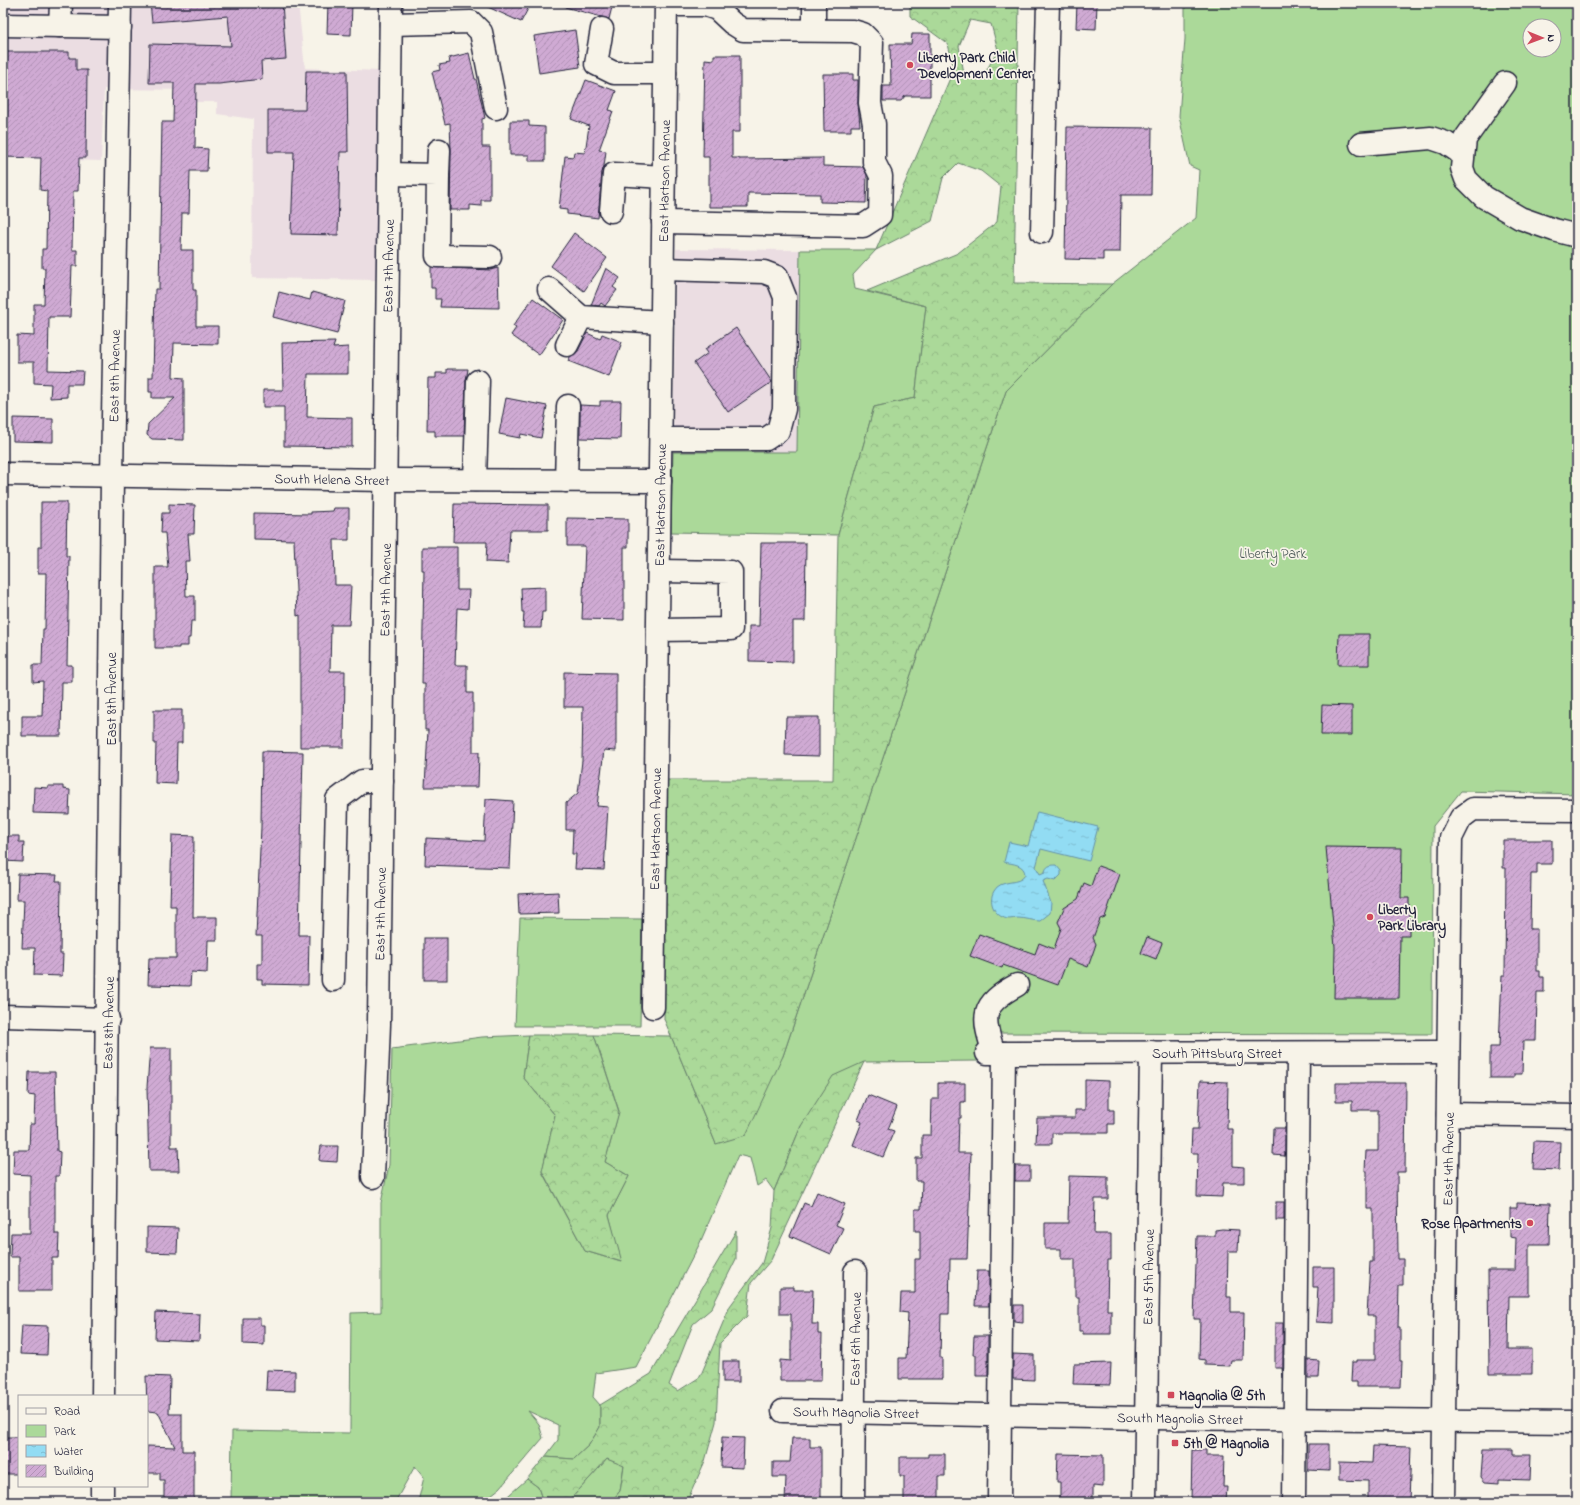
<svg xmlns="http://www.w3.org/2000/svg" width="1580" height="1505" font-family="'Indie Flower',sans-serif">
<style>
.built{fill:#ebdde2}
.green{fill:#abd999;stroke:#667e6a;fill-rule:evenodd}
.forest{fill:url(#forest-crowns);stroke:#667e6a;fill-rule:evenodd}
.water{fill:url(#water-ripples);stroke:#6592a9}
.building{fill:url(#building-hatch);stroke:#22223b}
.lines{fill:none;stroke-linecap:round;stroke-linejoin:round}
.minor-casing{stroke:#22223b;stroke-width:25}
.minor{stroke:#f7f3e8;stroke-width:22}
.poi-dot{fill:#d1495b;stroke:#f7f3e8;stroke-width:1.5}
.labels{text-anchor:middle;stroke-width:3.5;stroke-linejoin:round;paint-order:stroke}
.poi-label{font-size:14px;font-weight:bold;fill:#22223b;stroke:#f7f3e8;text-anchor:start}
.street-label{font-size:14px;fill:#22223b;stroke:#f7f3e8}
.park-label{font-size:14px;fill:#4b5957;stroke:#f7f3e8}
</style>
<defs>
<pattern id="forest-crowns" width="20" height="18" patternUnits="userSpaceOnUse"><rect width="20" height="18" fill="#abd999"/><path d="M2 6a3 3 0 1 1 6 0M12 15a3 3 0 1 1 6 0" fill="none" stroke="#93ba85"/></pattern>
<pattern id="water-ripples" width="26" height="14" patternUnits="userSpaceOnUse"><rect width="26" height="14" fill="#92dcf3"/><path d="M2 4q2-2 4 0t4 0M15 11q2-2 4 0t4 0" fill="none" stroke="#7ebcd1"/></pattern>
<pattern id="building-hatch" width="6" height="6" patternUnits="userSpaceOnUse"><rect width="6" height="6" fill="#cfaad3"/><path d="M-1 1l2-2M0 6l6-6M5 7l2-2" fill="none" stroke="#b192b6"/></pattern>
</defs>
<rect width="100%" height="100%" fill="#f7f3e8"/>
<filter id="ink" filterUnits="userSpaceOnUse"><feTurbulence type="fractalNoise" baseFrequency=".025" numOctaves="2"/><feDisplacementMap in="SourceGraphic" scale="8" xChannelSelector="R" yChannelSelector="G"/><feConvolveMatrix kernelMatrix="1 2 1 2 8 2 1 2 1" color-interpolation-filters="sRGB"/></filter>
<g filter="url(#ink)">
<!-- built -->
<g class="built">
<polygon points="3,3 298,3 305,68 380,71 378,280 252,278 253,119 217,114 217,102 195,102 195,90 104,89 101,161 3,158"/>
<polygon points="676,249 800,250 797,453 673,452"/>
</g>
<!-- green -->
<g class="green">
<path d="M 1185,3 L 1572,3 L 1577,12 L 1577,794 L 1461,791 L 1433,826 L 1432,1034 L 979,1033 L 978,1061 L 864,1062 L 801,1126 L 774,1191 L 766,1180 L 757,1186 L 750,1158 L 738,1155 L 699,1245 L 636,1367 L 596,1373 L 593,1397 L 600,1405 L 600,1427 L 589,1445 L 574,1459 L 545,1457 L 558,1440 L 558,1425 L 528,1411 L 539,1424 L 543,1438 L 500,1488 L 482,1502 L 418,1502 L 424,1477 L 415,1466 L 395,1502 L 231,1502 L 232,1431 L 350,1433 L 351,1313 L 381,1312 L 381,1203 L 389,1165 L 392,1049 L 482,1037 L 529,1035 L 523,1077 L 555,1115 L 542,1172 L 585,1251 L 621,1262 L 609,1215 L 629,1176 L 605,1162 L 619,1111 L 594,1035 L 671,1036 L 716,1144 L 783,1056 L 1006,391 L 1112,284 L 1196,218 L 1199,170 L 1190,166 L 1179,116 L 1185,39 ZM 1530,26 L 1554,26 L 1554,50 L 1530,50 Z"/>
<polygon points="800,250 876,250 853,275 855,289 926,306 915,398 874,407 838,535 671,532 673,452 797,452"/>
<polygon points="520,918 642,919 640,1026 515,1026"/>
<polygon points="607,1459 624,1465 620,1491 611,1502 568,1502"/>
<polygon points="527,1479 538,1487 543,1502 501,1502"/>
</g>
<!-- forest -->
<g class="forest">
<path d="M 910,3 L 1019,3 L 1014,283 L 1112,284 L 1006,391 L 783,1056 L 746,1135 L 716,1144 L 664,1019 L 667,780 L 833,780 L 838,535 L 874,407 L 915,398 L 926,306 L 867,291 L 958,253 L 997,222 L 1001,187 L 981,171 L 958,163 L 943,178 L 932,221 L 876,250 L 954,69 L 948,44 L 910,16 ZM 970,20 L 991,24 L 998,50 L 982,78 L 964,73 L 959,46 Z"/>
<polygon points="529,1035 594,1035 619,1112 605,1162 629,1176 609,1215 622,1262 585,1251 542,1171 555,1115 523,1077"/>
<polygon points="864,1062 771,1260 751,1283 747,1316 720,1343 716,1422 705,1461 688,1499 685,1502 611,1502 620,1491 624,1466 607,1459 568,1502 543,1502 538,1487 527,1479 545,1457 574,1459 589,1445 600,1427 600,1405 651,1374 736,1231 736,1259 711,1309 693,1324 669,1385 678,1391 700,1377 730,1306 762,1263 772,1228 774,1191 801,1126 833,1076"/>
</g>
<!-- water -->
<path class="water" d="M 1037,812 L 1098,827 L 1089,861 L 1041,849 L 1036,867 L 1040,874 L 1045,872 C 1046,866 1050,865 1056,865 L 1061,871 L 1061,875 L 1055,881 L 1048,879 L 1043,881 L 1051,903 L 1050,913 L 1040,921 C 1033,921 1026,918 1018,918 C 1015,918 1012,919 1009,919 C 996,918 987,903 994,891 C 1001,878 1019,886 1025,875 C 1025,864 1013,864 1004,862 L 1009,842 L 1028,846 Z"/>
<!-- building -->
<g class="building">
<polygon points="150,3 282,3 286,59 261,61 262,79 219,84 196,84 195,148 208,149 207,171 190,171 189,213 182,213 181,250 193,250 193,290 196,290 196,326 218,326 218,344 174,343 173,377 184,378 184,440 152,439 147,435 148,424 175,398 152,398 152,392 149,392 149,377 153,377 155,289 159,289 162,122 173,122 174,83 149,83 150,44 231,46 228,16 152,22"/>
<polygon points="328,3 352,3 351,35 327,34"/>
<polygon points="479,3 531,3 521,22"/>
<polygon points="566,3 613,3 609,19 565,7"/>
<polygon points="1077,3 1097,3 1096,29 1076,28"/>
<polygon points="575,30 580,67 539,73 534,36"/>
<polygon points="912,34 930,34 930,96 905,96 901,101 883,101 883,86 891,86 890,44 911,44"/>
<polygon points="3,52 69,52 69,58 76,58 76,70 87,70 86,158 79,158 78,191 73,191 72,250 77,250 77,266 72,266 70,317 49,317 48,370 83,371 82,384 67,384 67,397 50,398 51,384 34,383 34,362 17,362 17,335 34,336 34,304 44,304 45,268 42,268 42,249 46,249 47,191 40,190 41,158 3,157"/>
<polygon points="469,53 475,79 476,79 485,118 482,119 482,147 490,147 490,200 481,200 481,206 470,205 470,210 450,210 451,150 450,123 445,124 432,72 440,70 439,65 450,63 449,58"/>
<polygon points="714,55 740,55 740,132 732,132 732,158 739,158 739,159 823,158 823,166 863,167 867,175 866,203 820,202 820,194 748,193 748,207 709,207 709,157 703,157 705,59 714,60"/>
<polygon points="306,71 347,71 348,152 340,152 338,235 291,234 294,152 268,152 268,110 305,110"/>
<polygon points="823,74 853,74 853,80 858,80 858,103 860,126 851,126 851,131 824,131"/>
<polygon points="586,80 616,91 609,110 613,111 599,150 606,151 604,166 602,173 598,218 567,214 567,210 559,209 565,156 573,157 574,152 585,153 589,126 571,119"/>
<polygon points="510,121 529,121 529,126 545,127 545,161 529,161 529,155 510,155"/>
<polygon points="1067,127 1152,128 1151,195 1121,195 1120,252 1103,252 1103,260 1065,259"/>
<polygon points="574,233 607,258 584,291 551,266"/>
<polygon points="431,267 490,270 498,268 499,308 440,307 441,299 435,299 435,288 431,288"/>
<polygon points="606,268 620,278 613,287 617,290 605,306 601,303 599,306 591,305"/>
<polygon points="279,292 310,300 312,292 345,301 337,334 273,317"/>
<polygon points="533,298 563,320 539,355 511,335 516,328 513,326"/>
<polygon points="736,328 772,382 728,412 694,363 708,353 705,349"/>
<polygon points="587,333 600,339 602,334 622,342 609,377 568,361 570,357 578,351"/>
<polygon points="335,342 333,348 348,347 348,374 308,374 307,417 352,418 352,447 284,446 284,407 263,407 263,390 283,390 282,343"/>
<polygon points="447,369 468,369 466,381 464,436 435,436 435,431 427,431 428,378 436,378 436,373 447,373"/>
<polygon points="506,398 547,406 541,438 521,434 520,438 499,434"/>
<polygon points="600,401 621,401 620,439 580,438 580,405 600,406"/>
<polygon points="13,418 53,419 53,442 13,441"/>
<polygon points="41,502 67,502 66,556 69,556 67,665 72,665 72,682 62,682 61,736 22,736 22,716 42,716 43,681 33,682 33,665 42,665 43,629 45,629 46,573 38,573 38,547 41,547"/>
<polygon points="169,504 195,505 194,534 188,534 190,561 185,561 186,596 195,596 195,621 191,621 190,638 188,638 188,646 179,646 179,648 155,648 155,567 168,567 165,533 161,533 162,513 169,513"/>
<polygon points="454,504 548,505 548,530 510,530 508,563 486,562 487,542 453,542"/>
<polygon points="334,508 349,508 349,540 334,540 335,585 351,585 349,625 331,625 330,671 345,671 344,747 300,747 300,615 297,616 294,540 254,539 254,513 311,514 311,512 333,511"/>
<polygon points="567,518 628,519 628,547 624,547 624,620 582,619 585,546 567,546"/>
<polygon points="761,543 806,543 805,621 793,621 793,662 749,661 749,626 759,626"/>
<polygon points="422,547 457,547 457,590 469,590 468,609 457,608 455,665 467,665 467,693 473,693 473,752 479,752 478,787 425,787 428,730 425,730 425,684 422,684 424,570 422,570"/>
<polygon points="545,587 545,612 542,612 541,628 523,628 524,612 522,612 521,588"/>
<polygon points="1339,634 1369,634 1369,665 1338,665"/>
<polygon points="564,672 616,673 616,751 604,750 597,806 608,807 604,870 575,869 576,854 572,854 573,830 566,830 566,803 578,793 582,761 583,707 564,707"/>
<polygon points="1322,705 1352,706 1352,735 1321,735"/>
<polygon points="154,710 182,710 182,743 177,743 176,784 155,783 156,743 154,743"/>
<polygon points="786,717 819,717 819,756 785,755"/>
<polygon points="262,751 303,752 299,935 309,935 308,985 262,984 262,979 257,979 257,964 262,964 262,936 256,936 261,827"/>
<polygon points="48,786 63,786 63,789 70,790 69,814 33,813 34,787 48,788"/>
<polygon points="486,799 513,801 510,868 425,865 426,838 484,841"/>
<polygon points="172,835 194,836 193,917 217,917 217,940 208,940 207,973 191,972 190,986 148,985 149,958 176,958 176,906 170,906"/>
<polygon points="3,836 19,836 19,842 24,842 23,862 3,861"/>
<polygon points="1503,840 1552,840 1552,864 1537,864 1537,874 1531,874 1530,929 1537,929 1537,971 1540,971 1540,977 1544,977 1544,992 1537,992 1536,1041 1523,1041 1522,1074 1514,1074 1514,1078 1490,1078 1490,1047 1499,1047 1502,975 1505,975 1506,868 1503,868"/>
<polygon points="1326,847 1402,848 1401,898 1409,898 1409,936 1400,936 1399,998 1334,998 1335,947"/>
<polygon points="1098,866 1120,874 1105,917 1100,919 1093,938 1096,944 1088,967 1068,959 1058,985 1003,965 1002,968 970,956 979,934 1035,954 1039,943 1054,949 1061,928 1058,922 1064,908 1078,899 1084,883 1091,886"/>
<polygon points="18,874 57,875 56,881 61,881 60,954 63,954 62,976 34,975 35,948 22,948 24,900 17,900"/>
<polygon points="558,892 559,913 519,914 518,894"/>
<polygon points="1147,937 1162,943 1156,959 1141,953"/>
<rect x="424" y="938" width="23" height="42"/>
<polygon points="150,1048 171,1048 171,1147 178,1147 179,1171 149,1171 147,1087"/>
<polygon points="29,1072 55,1072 57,1151 60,1152 59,1176 55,1176 55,1234 59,1234 58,1258 52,1258 52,1291 19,1291 19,1257 10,1257 11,1233 30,1233 30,1175 13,1174 14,1150 29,1150 30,1124 34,1124 35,1096 28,1095"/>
<polygon points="1085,1080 1109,1081 1109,1110 1114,1110 1114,1124 1108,1124 1108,1133 1052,1133 1052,1144 1036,1144 1037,1118 1075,1118 1075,1110 1085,1110"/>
<polygon points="1200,1081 1228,1082 1227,1129 1233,1129 1233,1166 1244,1167 1244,1183 1223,1183 1222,1197 1197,1196 1198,1153 1191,1153 1192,1129 1198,1129"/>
<polygon points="938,1083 965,1083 965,1102 961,1102 961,1118 959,1118 958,1153 971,1153 967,1259 950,1259 949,1314 941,1314 940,1358 942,1358 942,1379 899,1379 899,1358 906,1358 908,1313 900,1312 901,1293 915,1293 915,1259 920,1259 920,1231 915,1231 915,1209 921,1209 922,1181 916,1181 916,1158 922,1158 922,1135 931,1135 932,1099 938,1099"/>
<polygon points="1336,1083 1406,1083 1405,1172 1397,1172 1398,1259 1403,1259 1403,1285 1399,1285 1398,1327 1400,1327 1400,1361 1402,1361 1401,1387 1357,1387 1357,1382 1351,1382 1352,1362 1357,1362 1357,1360 1375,1360 1375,1316 1367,1316 1370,1262 1373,1262 1373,1209 1367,1209 1367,1171 1365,1171 1366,1151 1378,1151 1378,1110 1352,1110 1352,1101 1336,1101"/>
<polygon points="868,1095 897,1107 888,1129 894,1131 883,1157 853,1145 862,1122 858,1120"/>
<polygon points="1274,1128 1285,1128 1285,1156 1273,1155"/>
<polygon points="1534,1141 1560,1142 1559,1170 1533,1169"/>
<polygon points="321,1146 338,1146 337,1162 321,1161 319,1160"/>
<rect x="1015" y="1166" width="15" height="15"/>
<polygon points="1069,1176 1108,1177 1108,1199 1095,1199 1094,1234 1111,1234 1111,1260 1108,1260 1107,1310 1111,1310 1111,1334 1083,1334 1083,1331 1079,1331 1079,1297 1075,1297 1075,1259 1061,1259 1061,1249 1045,1249 1045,1223 1068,1223"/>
<polygon points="817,1192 845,1204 836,1225 843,1228 831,1254 790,1236 804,1203 811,1206"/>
<rect x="1276" y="1202" width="8" height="18"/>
<polygon points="1517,1203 1550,1204 1549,1244 1529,1244 1529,1296 1509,1296 1508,1349 1532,1349 1532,1374 1489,1374 1488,1270 1515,1270 1516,1238 1510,1237 1510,1208 1517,1208"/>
<polygon points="147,1227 178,1228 177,1253 147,1252"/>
<polygon points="1222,1229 1239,1230 1238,1251 1228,1251 1227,1297 1231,1297 1231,1312 1244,1312 1243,1360 1231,1360 1230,1366 1205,1365 1205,1360 1199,1359 1200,1319 1194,1319 1197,1236 1215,1236 1215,1230"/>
<polygon points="1313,1267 1334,1267 1334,1323 1316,1322 1318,1287 1313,1287"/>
<polygon points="977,1271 989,1271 989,1306 975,1306"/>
<polygon points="780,1287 794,1287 794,1290 813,1290 812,1324 818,1324 818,1334 822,1334 821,1381 780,1381 780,1360 791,1361 791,1314 780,1314"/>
<polygon points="1014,1305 1023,1305 1023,1322 1014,1321"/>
<polygon points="156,1312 200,1314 199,1341 155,1339"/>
<polygon points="243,1318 260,1318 260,1325 264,1325 264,1345 243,1344"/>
<polygon points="1275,1323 1283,1323 1283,1378 1282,1368 1275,1368"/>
<polygon points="22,1325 48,1326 47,1355 20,1354"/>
<polygon points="974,1336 988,1336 988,1376 976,1376 976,1355 973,1355"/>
<polygon points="1013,1354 1034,1355 1034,1380 1013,1379"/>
<polygon points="1308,1360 1319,1361 1318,1378 1308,1378"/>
<rect x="723" y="1361" width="16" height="21"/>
<polygon points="1111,1363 1110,1385 1073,1384 1074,1364"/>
<polygon points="267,1370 295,1371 295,1391 266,1390"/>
<polygon points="146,1376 170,1377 169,1414 182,1414 182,1451 194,1451 194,1502 164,1502 164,1480 160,1480 160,1473 147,1473 147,1446 175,1447 158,1412 147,1411"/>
<rect x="3" y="1437" width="16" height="37"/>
<polygon points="722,1437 744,1438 743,1468 721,1467"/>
<polygon points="792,1438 810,1438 810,1447 821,1447 821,1502 785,1502 786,1477 773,1477 773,1462 790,1462"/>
<polygon points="1308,1444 1329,1444 1329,1471 1308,1470"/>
<polygon points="1373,1446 1411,1447 1409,1502 1368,1502 1368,1481 1339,1480 1339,1462 1372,1463"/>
<polygon points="1192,1450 1206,1450 1206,1456 1224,1456 1223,1487 1227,1487 1226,1502 1191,1502"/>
<polygon points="1483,1450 1514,1450 1514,1455 1531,1455 1530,1480 1499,1479 1499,1483 1485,1482 1481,1477"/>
<polygon points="928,1454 945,1454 945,1476 939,1476 939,1502 904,1502 904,1476 900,1476 900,1457 928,1457"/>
<polygon points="1058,1454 1103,1455 1103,1487 1093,1486 1093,1502 1060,1502 1060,1482 1057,1482"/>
</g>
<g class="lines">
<!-- minor casing -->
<g class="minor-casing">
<g id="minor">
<polyline points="391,24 471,22 481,32 496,108"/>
<polyline points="3,25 120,27"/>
<polyline points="60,26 61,3"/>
<polyline points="602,29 596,64 614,73 665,73"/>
<polyline points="814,30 814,3"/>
<polyline points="1505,83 1465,139 1462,168 1466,179 1484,197 1520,218 1554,230 1577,236"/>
<polyline points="1361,144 1431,138 1446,143 1462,154"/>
<polyline points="389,174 438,175 437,256 490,257"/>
<polyline points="438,175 439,150"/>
<polyline points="611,211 614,174 664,177"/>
<polyline points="663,222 863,226 880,215 881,176 874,162 874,124 870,103 872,43 863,34 853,31 743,30 732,23 717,9 705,5 666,5"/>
<polyline points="1042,232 1048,3"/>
<polyline points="549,289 581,317 662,322"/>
<polyline points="567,345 581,317"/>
<polyline points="661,439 766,439 778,431 784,409 785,297 777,277 764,272 663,269"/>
<polyline points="3,474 386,480 660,481"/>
<polyline points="475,480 478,381"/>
<polyline points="566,481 568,406"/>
<polyline points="658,630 731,629 731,572 659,571"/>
<polyline points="333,980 337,800 362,781 382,781"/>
<polyline points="653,1007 666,3"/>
<polyline points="3,1016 108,1019"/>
<polyline points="987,1053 1448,1052"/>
<path d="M 994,1053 C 982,1016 980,1005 1017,985"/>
<polyline points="1448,1114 1577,1116"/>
<polyline points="373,1177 379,1024 391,3"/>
<polyline points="103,1396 112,476 120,3"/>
<polyline points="783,1411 1146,1418 1577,1422"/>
<polyline points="102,1502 102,1486"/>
<polyline points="853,1502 855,1272"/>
<polyline points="999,1502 1004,1053"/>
<polyline points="1145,1502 1151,1052"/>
<polyline points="1294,1502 1298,1053"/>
<polyline points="1443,1502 1451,838 1461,818 1473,809 1577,810"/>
</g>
</g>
<!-- minor -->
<use href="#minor" class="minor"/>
</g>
</g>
<!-- markers -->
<g class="poi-dot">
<circle cx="910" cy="65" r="4"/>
<circle cx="1370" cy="917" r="4"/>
<circle cx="1530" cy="1223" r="4"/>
<rect x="1167" y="1391" width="8" height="8" rx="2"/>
<rect x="1171" y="1439" width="8" height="8" rx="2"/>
</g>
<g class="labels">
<!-- poi labels -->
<g class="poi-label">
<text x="918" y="62">Liberty Park Child<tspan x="918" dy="16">Development Center</tspan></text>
<text x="1378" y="914">Liberty<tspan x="1378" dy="16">Park Library</tspan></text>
<text x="1522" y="1228" text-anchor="end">Rose Apartments</text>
<text x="1179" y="1400">Magnolia @ 5th</text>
<text x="1183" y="1448">5th @ Magnolia</text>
</g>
<!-- street labels -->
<g class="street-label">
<text transform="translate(664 181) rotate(-89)" y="5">East Hartson Avenue</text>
<text transform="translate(388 266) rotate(-89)" y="5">East 7th Avenue</text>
<text transform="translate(114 376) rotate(-89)" y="5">East 8th Avenue</text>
<text transform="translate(332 479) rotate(1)" y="5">South Helena Street</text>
<text transform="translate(660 505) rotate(-89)" y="5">East Hartson Avenue</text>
<text transform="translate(385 590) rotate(-89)" y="5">East 7th Avenue</text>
<text transform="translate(111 699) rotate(-90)" y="5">East 8th Avenue</text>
<text transform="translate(655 829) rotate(-89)" y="5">East Hartson Avenue</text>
<text transform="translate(380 914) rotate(-89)" y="5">East 7th Avenue</text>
<text transform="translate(108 1023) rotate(-89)" y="5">East 8th Avenue</text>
<text x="1217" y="1058">South Pittsburg Street</text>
<text transform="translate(1448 1159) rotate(-89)" y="5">East 4th Avenue</text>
<text transform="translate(1148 1277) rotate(-89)" y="5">East 5th Avenue</text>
<text transform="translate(855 1339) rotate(-89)" y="5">East 6th Avenue</text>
<text transform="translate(856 1412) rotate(1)" y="5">South Magnolia Street</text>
<text transform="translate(1180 1418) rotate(1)" y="5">South Magnolia Street</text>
</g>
<!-- park labels -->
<g class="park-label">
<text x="1273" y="558">Liberty Park</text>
</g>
</g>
<!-- margin -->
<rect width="1580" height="1505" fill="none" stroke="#f7f3e8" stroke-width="16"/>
<rect x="8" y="8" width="1564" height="1489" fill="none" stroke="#22223b" stroke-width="1.5" filter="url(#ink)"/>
<!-- legend -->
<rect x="18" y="1395" width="130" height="92" fill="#f7f3e8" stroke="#a29fa3"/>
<rect x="26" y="1408" width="20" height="6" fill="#f7f3e8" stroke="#a29fa3"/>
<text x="54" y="1415" font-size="12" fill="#22223b">Road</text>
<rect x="26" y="1425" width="20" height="12" fill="#abd999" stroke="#a29fa3"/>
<text x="54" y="1435" font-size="12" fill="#22223b">Park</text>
<rect x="26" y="1445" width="20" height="12" fill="url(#water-ripples)" stroke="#a29fa3"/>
<text x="54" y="1455" font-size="12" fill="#22223b">Water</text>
<rect x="26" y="1465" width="20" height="12" fill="url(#building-hatch)" stroke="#a29fa3"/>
<text x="54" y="1475" font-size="12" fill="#22223b">Building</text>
<!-- north arrow -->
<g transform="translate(1542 38) rotate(91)"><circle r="19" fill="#f7f3e8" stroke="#a29fa3"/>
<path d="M0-3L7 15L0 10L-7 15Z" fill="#d1495b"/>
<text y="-6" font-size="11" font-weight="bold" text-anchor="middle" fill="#22223b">N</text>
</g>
</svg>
